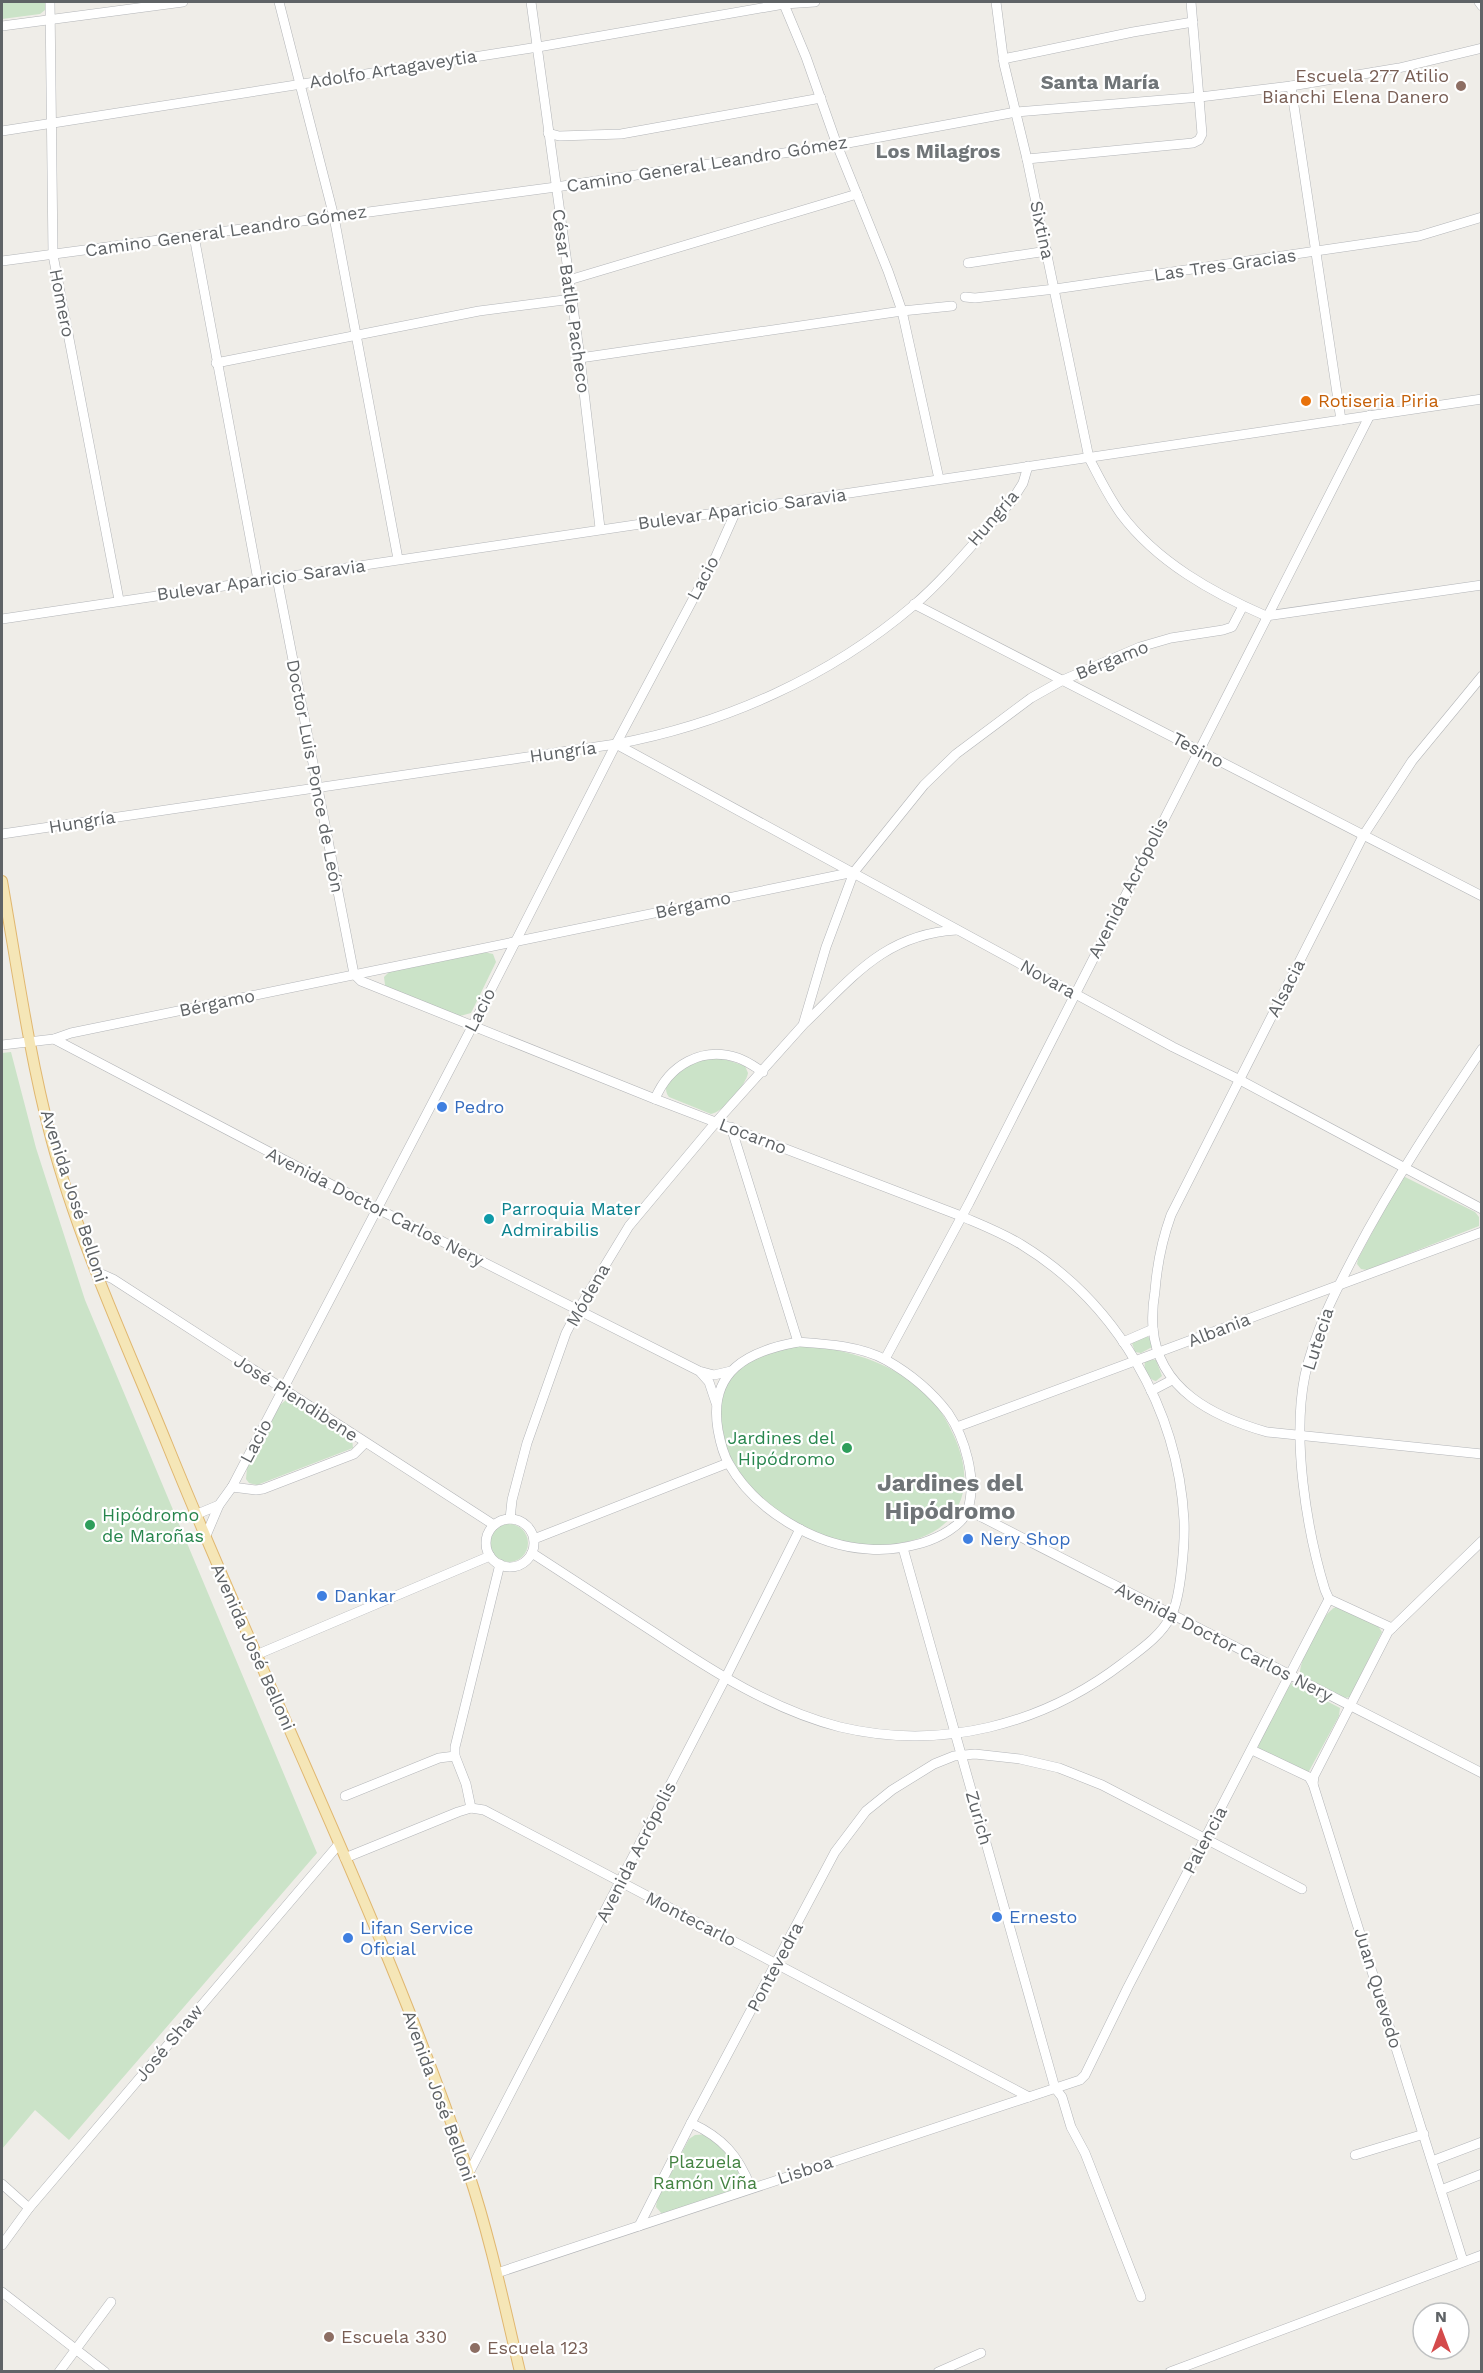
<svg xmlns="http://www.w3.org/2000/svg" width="1483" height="2373" font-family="'Work Sans',sans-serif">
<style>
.green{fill:#cbe3c8}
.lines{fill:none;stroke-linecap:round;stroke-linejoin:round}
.minor-casing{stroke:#b3b5b8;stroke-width:10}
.major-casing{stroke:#e0b770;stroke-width:12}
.minor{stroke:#fff;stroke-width:9}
.major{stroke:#f5e6b7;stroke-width:10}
.education-dot{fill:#8d6e63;stroke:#fff;stroke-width:2}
.food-dot{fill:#e8710a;stroke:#fff;stroke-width:2}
.shop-dot{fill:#3f7fe0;stroke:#fff;stroke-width:2}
.culture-dot{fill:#0f9aa8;stroke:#fff;stroke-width:2}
.leisure-dot{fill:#2e9e5b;stroke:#fff;stroke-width:2}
.labels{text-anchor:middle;stroke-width:4.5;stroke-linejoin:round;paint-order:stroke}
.street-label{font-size:18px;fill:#5f6366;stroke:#fff}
.education-label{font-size:18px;fill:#785e54;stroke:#fff;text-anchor:start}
.food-label{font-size:18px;fill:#c56008;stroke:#fff;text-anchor:start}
.shop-label{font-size:18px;fill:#366cbe;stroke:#fff;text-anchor:start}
.culture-label{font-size:18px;fill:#0d838f;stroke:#fff;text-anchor:start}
.leisure-label{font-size:18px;fill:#27864d;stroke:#fff;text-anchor:end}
.park-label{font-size:18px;fill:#448342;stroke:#fff}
.neighbourhood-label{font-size:20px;font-weight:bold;fill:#707578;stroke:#fff}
.district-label{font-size:24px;font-weight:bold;fill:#707578;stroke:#fff}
</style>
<rect width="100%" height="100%" fill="#efede8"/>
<!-- green -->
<g class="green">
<polygon points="2,2 46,2 45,10 40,14 2,19"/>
<polygon points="484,952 493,954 496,962 471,1013 460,1016 391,991 385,985 384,977 390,971"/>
<polygon points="11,1052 36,1148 85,1300 317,1853 69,2140 35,2110 2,2149 2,1053"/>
<path d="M 718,1057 L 745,1066 L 748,1073 C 746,1085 723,1112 711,1114 L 669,1097 C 657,1082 684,1064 698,1060 C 704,1059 711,1058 718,1057 Z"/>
<polygon points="1405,1177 1475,1212 1479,1217 1479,1226 1367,1270 1361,1269 1357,1264 1358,1259 1401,1179"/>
<polygon points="1147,1336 1150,1338 1152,1347 1141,1353 1135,1352 1132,1343"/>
<path d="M 812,1345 C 855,1353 894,1363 927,1395 C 939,1406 947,1421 954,1436 C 982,1498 951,1540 886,1545 C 841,1548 789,1527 758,1495 C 735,1473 714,1435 720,1402 C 721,1396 725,1390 727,1385 C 729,1381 730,1376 733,1373 C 737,1366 764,1353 772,1349 C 783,1345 800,1346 812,1345 Z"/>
<path d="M 1149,1359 L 1156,1360 L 1162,1376 L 1156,1381 C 1149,1380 1143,1369 1145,1362 Z"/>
<polygon points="286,1400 294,1401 352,1439 353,1448 257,1485 249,1483 246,1479 247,1468 280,1405"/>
<circle cx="509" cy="1543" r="19"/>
<path d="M 1336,1607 L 1378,1626 L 1382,1632 L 1350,1697 L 1345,1698 L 1302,1676 L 1300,1672 C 1300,1659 1323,1611 1336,1607 Z"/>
<polygon points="1292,1683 1340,1708 1339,1716 1308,1773 1258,1749 1259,1743 1289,1686"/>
<path d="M 695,2135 C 698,2135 702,2134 705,2135 C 720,2140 747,2174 739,2189 L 663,2215 L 656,2207 L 657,2200 L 689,2139 Z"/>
</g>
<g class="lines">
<!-- minor casing -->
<g class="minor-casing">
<g id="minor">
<polyline points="50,2 53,255 119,600"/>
<polyline points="279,2 334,217 398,559"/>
<polyline points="531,2 580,358 600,528"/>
<polyline points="783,2 806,57 837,145 888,271 902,311 939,479"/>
<path d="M 996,2 L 1004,64 L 1027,159 L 1089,458 C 1099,477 1108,496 1121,514 C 1157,562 1213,593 1266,616 L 1482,585"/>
<polyline points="1479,2 1482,6"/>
<polyline points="2,26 183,2"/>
<polyline points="1003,59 1133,32 1193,22"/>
<polyline points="1291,86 1341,420"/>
<polyline points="2,131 538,47 784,4 815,2"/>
<polyline points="548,133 559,136 621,134 821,98"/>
<polyline points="1027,159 1193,143 1199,140 1202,134 1191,2"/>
<polyline points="194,236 258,580"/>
<polyline points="2,261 556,187 837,145 1016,112 1200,97 1291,86 1399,68 1482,48"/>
<polyline points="968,263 1047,251"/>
<polyline points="569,280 857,194"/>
<polyline points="965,297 975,298 1055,289 1419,236 1482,217"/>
<polyline points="580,358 902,311 952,306"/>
<polyline points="216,363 479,311 572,299"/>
<path d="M 277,578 L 354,974 L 361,981 L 655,1099 L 961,1216 C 982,1225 1003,1233 1022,1245 C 1117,1303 1178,1409 1184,1520 C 1185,1541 1181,1598 1171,1616 C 1161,1636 1140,1650 1123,1663 C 1042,1725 941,1751 840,1727 C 773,1710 712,1671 655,1633 C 614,1606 573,1580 532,1553"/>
<polyline points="914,604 1482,896"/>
<polyline points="2,619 1482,399"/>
<path d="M 1482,676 L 1412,761 L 1363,836 L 1171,1215 C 1162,1240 1157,1265 1155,1291 C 1153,1303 1152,1316 1153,1328 C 1158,1390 1214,1417 1267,1432 L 1482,1454"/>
<polyline points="616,744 1173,1047 1240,1080 1482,1209"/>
<path d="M 2,834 L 616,744 C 724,724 830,677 914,605 C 948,576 980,535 1011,502 L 1023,483 L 1028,466"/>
<path d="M 805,1023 C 853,977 885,934 957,930"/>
<polyline points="54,1039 376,1208 699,1371 714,1375 731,1371"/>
<polyline points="2,1045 54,1039 71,1033 854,872 924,785 956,754 1031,698 1063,680 1140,647 1171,638 1223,630 1232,627 1243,606"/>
<path d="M 655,1099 C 669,1065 702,1046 738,1058 C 747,1061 755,1067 763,1072"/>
<polyline points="731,1127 798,1342"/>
<polyline points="97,1272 113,1279 494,1525"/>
<path d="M 798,1342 C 827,1344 860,1346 886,1360 C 909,1373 932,1392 948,1413 C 965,1438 977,1479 968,1509 C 963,1526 938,1538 922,1543 C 904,1548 886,1551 868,1549 C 815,1546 755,1510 729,1464 C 723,1454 720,1441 718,1430 C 708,1371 748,1351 798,1342 Z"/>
<polyline points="1123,1342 1153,1329"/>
<polyline points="885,1359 969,1203 1370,415"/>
<polyline points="701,1373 709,1382 716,1403"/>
<polyline points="1151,1391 1172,1380"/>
<polyline points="957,1427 1482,1232"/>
<polyline points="232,1487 256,1490 263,1489 354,1454 365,1443"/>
<polyline points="968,1510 1482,1773"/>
<polyline points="195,1515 219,1505"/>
<polyline points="510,1519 512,1500 527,1443 566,1333 578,1310 629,1226 716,1122 803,1025 826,947 854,872"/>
<circle cx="510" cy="1543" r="24"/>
<polyline points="205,1538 219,1505 232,1487 472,1027 616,744 716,556 736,511"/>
<polyline points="534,1539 728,1463"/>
<polyline points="903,1548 1055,2088 1062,2097 1071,2127 1085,2153 1141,2297"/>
<path d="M 1392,1628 L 1329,1599 L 1325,1590 C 1306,1528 1292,1438 1305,1375 C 1315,1331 1335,1292 1355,1254 C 1393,1182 1437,1116 1482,1049"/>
<polyline points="256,1655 490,1556"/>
<polyline points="1252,1750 1309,1777 1313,1784 1463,2261"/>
<polyline points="1313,1784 1314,1776 1388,1632 1482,1541"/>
<polyline points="345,1796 439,1758 455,1756"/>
<polyline points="471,1808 466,1784 455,1756 455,1747 500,1564"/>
<polyline points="345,1858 458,1812 471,1808 484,1810 1029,2097"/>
<path d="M 691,2123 C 723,2138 738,2155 751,2188"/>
<polyline points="1355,2155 1424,2134"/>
<polyline points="1432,2161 1482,2142"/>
<polyline points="469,2173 726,1677 800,1529"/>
<polyline points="2,2184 29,2208"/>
<polyline points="1441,2190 1482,2174"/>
<polyline points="639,2226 691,2123 835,1852 866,1811 892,1790 934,1764 954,1756 975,1754 1020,1759 1059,1768 1102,1785 1302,1889"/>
<polyline points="2,2245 29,2208 339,1844"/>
<polyline points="497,2273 1080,2080 1085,2075 1128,1987 1329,1599"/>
<polyline points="2,2292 105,2372"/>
<polyline points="59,2372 111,2302"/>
<polyline points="938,2372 981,2353"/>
<polyline points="1170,2372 1482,2255"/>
</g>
</g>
<!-- major casing -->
<g class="major-casing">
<path id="major" d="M 2,881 C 17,967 29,1054 51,1138 C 79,1243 126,1343 167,1444 C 265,1687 384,1922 468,2171 C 490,2237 504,2304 520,2372"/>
</g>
<!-- minor -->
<use href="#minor" class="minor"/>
<!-- major -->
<use href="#major" class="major"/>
</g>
<!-- markers -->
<g class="education-dot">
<circle cx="1461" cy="86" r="6"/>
<circle cx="329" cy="2337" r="6"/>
<circle cx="475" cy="2348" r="6"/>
</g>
<circle class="food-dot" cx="1306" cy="401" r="6"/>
<g class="shop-dot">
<circle cx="442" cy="1107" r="6"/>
<circle cx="968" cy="1539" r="6"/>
<circle cx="322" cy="1596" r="6"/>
<circle cx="997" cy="1917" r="6"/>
<circle cx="348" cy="1938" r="6"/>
</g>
<circle class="culture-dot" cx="489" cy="1219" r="6"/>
<g class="leisure-dot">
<circle cx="847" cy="1448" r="6"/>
<circle cx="90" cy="1525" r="6"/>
</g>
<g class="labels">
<!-- street labels -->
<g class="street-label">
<text transform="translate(393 69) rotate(-9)" y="6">Adolfo Artagaveytia</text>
<text transform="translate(707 164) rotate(-9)" y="6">Camino General Leandro Gómez</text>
<text transform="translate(1042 230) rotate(78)" y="6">Sixtina</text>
<text transform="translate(226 231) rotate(-8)" y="6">Camino General Leandro Gómez</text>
<text transform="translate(1225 265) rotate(-8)" y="6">Las Tres Gracias</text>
<text transform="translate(571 301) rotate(82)" y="6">César Batlle Pacheco</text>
<text transform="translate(62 303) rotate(79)" y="6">Homero</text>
<text transform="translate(742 509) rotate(-8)" y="6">Bulevar Aparicio Saravia</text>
<text transform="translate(993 518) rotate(-49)" y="6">Hungría</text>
<text transform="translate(703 578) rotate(-62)" y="6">Lacio</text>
<text transform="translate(261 580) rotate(-8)" y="6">Bulevar Aparicio Saravia</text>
<text transform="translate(1112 660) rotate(-22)" y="6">Bérgamo</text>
<text transform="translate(1198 750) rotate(28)" y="6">Tesino</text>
<text transform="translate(563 752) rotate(-8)" y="6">Hungría</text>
<text transform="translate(315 776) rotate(79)" y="6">Doctor Luis Ponce de León</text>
<text transform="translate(82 822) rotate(-9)" y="6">Hungría</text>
<text transform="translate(1128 888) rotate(-63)" y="6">Avenida Acrópolis</text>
<text transform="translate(693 905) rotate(-12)" y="6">Bérgamo</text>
<text transform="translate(1048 979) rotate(29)" y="6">Novara</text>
<text transform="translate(1286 988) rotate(-63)" y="6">Alsacia</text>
<text transform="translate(217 1003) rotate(-12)" y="6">Bérgamo</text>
<text transform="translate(480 1010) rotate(-63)" y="6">Lacio</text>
<text transform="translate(753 1136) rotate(21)" y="6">Locarno</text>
<text transform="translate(74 1196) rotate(72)" y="6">Avenida José Belloni</text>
<text transform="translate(375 1207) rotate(27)" y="6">Avenida Doctor Carlos Nery</text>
<text transform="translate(588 1295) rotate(-60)" y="6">Módena</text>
<text transform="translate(1219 1330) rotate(-21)" y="6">Albania</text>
<text transform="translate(1318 1339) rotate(-72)" y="6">Lutecia</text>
<text transform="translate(296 1398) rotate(33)" y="6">José Piendibene</text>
<text transform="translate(256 1441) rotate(-62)" y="6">Lacio</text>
<text transform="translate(1224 1642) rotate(27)" y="6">Avenida Doctor Carlos Nery</text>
<text transform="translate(253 1647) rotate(66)" y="6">Avenida José Belloni</text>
<text transform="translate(979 1818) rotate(74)" y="6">Zurich</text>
<text transform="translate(1205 1840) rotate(-62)" y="6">Palencia</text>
<text transform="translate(636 1852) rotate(-63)" y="6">Avenida Acrópolis</text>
<text transform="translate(691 1919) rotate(27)" y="6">Montecarlo</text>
<text transform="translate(775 1967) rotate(-62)" y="6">Pontevedra</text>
<text transform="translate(1378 1988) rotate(73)" y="6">Juan Quevedo</text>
<text transform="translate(169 2043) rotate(-50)" y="6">José Shaw</text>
<text transform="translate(439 2096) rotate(70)" y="6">Avenida José Belloni</text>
<text transform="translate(805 2170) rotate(-18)" y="6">Lisboa</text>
</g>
<!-- education labels -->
<g class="education-label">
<text x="1449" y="82" text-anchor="end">Escuela 277 Atilio<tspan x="1449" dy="21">Bianchi Elena Danero</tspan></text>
<text x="341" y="2343">Escuela 330</text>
<text x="487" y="2354">Escuela 123</text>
</g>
<!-- food labels -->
<g class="food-label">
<text x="1318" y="407">Rotiseria Piria</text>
</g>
<!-- shop labels -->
<g class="shop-label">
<text x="454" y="1113">Pedro</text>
<text x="980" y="1545">Nery Shop</text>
<text x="334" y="1602">Dankar</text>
<text x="1009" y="1923">Ernesto</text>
<text x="360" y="1934">Lifan Service<tspan x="360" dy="21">Oficial</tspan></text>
</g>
<!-- culture labels -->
<g class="culture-label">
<text x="501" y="1215">Parroquia Mater<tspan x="501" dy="21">Admirabilis</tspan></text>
</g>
<!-- leisure labels -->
<g class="leisure-label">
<text x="835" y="1444">Jardines del<tspan x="835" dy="21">Hipódromo</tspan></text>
<text x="102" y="1521" text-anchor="start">Hipódromo<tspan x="102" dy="21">de Maroñas</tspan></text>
</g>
<!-- park labels -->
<g class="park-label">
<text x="705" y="2168">Plazuela<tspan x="705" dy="21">Ramón Viña</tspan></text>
</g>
<!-- neighbourhood labels -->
<g class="neighbourhood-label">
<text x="1100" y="89">Santa María</text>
<text x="938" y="158">Los Milagros</text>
</g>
<!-- district labels -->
<g class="district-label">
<text x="950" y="1491">Jardines del<tspan x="950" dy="28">Hipódromo</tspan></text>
</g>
</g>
<!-- border -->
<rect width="1483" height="2373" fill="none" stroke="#5f6366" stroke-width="6"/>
<!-- north arrow -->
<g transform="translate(1441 2331)"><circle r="28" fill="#ffffff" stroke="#bfc1c2" stroke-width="1.5"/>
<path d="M0-4.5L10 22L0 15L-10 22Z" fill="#d44a4b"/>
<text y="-9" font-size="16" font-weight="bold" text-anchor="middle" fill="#5f6366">N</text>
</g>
</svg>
